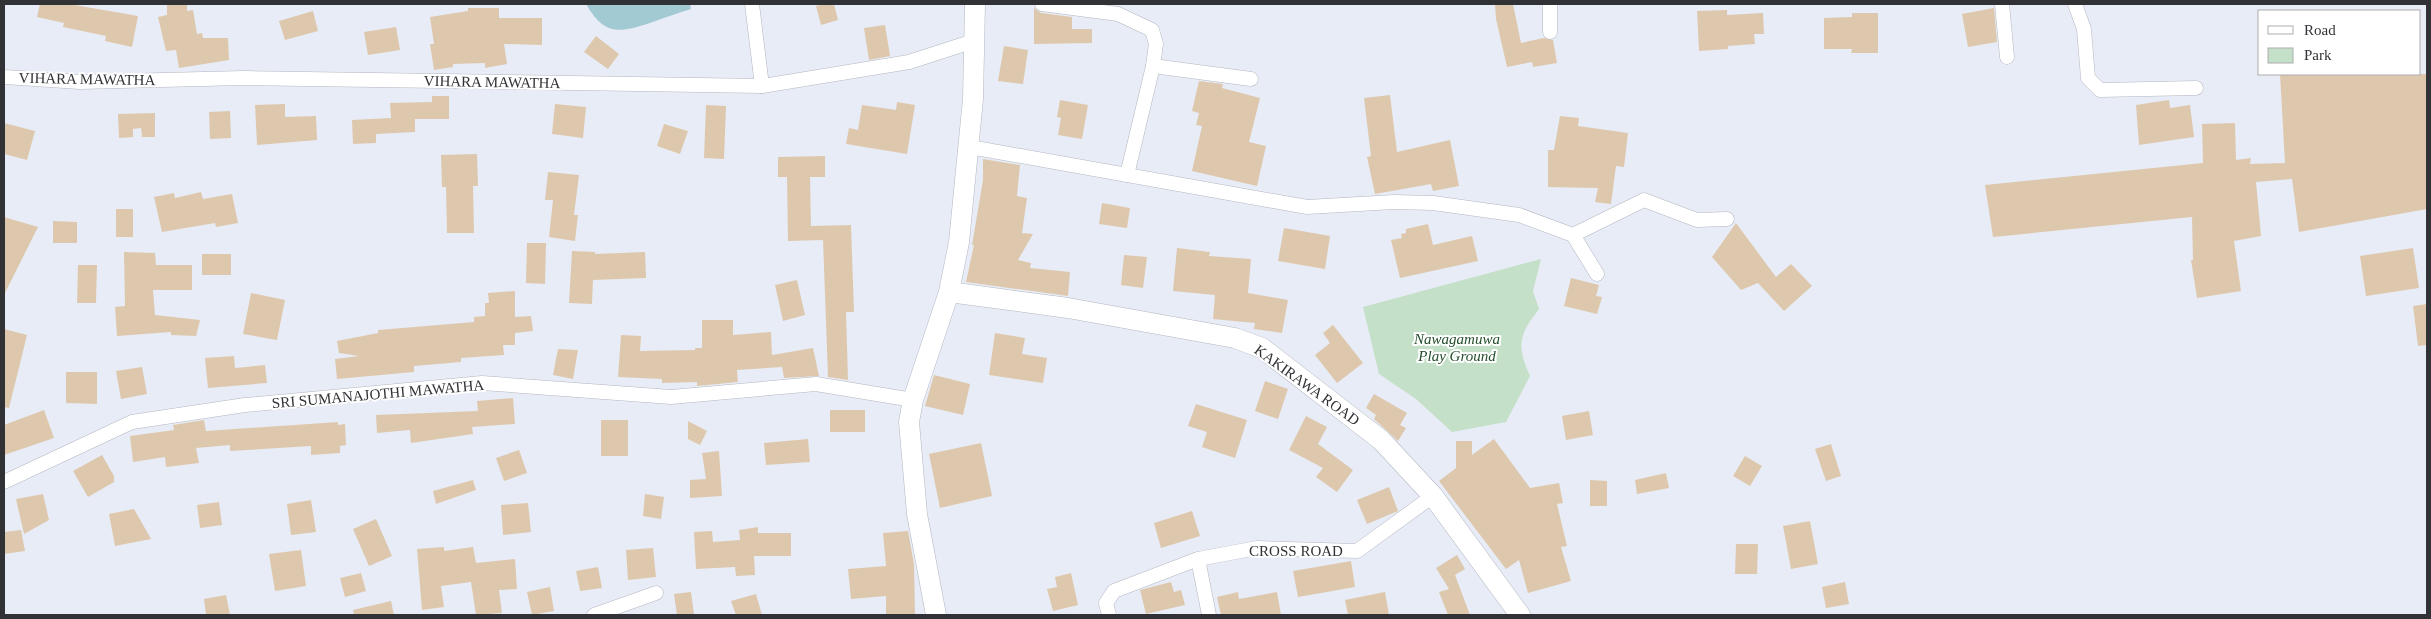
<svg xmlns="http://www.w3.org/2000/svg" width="2431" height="619" font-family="'Times New Roman',serif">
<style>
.green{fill:#c5e0c8}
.water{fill:#a2cad3}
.building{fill:#dec8ad}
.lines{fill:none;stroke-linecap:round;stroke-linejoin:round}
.street-casing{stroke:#b3b7c0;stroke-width:15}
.secondary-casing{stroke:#b3b7c0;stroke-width:21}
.street{stroke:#fff;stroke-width:14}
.secondary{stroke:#fff;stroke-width:20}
.labels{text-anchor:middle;stroke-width:4;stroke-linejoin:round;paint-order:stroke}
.street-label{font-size:15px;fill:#313236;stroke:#fff}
.park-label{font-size:15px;font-style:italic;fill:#234d2b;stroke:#fff}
</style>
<rect width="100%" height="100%" fill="#e8ecf6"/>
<!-- green -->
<path class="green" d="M 1541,259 L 1533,291 L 1539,309 C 1519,335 1516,345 1530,376 L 1506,422 L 1452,432 L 1416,399 L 1379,374 L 1363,307 Z"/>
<!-- water -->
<path class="water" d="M 586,4 L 690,4 L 691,9 C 677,13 664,18 650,23 C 618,33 605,36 586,4 Z"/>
<!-- building -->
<g class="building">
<polygon points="40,4 69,4 138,16 132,47 105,41 106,36 63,27 64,23 37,17"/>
<polygon points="167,4 187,4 187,11 193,10 197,34 202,33 203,38 228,38 229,60 179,68 176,50 166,51 158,17 167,15"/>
<polygon points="826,4 834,4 838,20 821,25 816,6"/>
<polygon points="1495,4 1513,4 1521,43 1544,38 1553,40 1557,63 1533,67 1532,62 1507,67 1496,19"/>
<polygon points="468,8 499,8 499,18 542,18 542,45 504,44 507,64 485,68 485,63 453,64 453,67 434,70 430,44 434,44 430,17 468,11"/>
<polygon points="1034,8 1041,13 1072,17 1072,29 1092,29 1092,43 1034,44"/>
<polygon points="1994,8 1997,42 1968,47 1962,14"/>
<polygon points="1727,10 1727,15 1763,13 1764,34 1754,34 1755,44 1728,46 1728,49 1699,51 1697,11"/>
<polygon points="313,11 318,31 285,40 279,21"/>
<polygon points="1852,13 1878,13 1878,53 1851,53 1852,49 1824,49 1824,18 1852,17"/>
<polygon points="885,25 890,56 869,60 864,28"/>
<polygon points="396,27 400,50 368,55 364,32"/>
<polygon points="596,36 619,54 608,69 584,52"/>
<polygon points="1004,46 1028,50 1023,84 998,81"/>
<polygon points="2280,74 2427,74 2427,209 2299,232 2292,179 2256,182 2261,236 2234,241 2241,291 2197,298 2191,260 2193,260 2192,217 1993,237 1985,185 2203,163 2202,124 2235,123 2236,160 2251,158 2250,164 2285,163"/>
<polygon points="1199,81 1223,84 1222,88 1260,98 1249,142 1266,146 1257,186 1192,171 1202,126 1196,125 1199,113 1192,111"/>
<polygon points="1390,95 1397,152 1450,140 1459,186 1433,191 1431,184 1375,194 1367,157 1371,156 1364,98"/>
<polygon points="432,96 449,96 449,119 415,119 415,132 376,134 376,143 353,144 352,120 391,118 390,103 432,102"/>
<polygon points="1060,100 1088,105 1082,139 1058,135 1061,118 1057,117"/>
<polygon points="2169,100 2170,108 2190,105 2194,137 2139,145 2136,105"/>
<polygon points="897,102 915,105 907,154 846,144 849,128 858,130 862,105 896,110"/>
<polygon points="285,104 285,117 316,116 317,140 257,145 255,105"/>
<polygon points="555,104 586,107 583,138 552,134"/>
<polygon points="706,105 726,106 724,159 704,158"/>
<polygon points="230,111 231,138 210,139 209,112"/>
<polygon points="155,113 155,137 142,137 141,128 133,129 133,137 119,138 118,114"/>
<polygon points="1560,116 1579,118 1578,126 1628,133 1624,167 1616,166 1611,204 1595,202 1598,188 1548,187 1548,150 1554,150"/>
<polygon points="4,123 35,131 27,160 4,154"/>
<polygon points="664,124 688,131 680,154 657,146"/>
<polygon points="477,154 478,186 473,186 474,233 447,233 446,187 442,187 441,155"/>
<polygon points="825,156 825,177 810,177 811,226 851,225 854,312 846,312 848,380 828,377 823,240 788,241 787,177 778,177 778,157"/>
<polygon points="983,159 1020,165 1017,196 1027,198 1022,233 1033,234 1018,260 1031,263 1030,268 1070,272 1068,296 966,282 974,245 972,245 983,180"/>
<polygon points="548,172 579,175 574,215 578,215 575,241 549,237 553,200 545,200"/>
<polygon points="201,192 203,199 232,194 238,223 216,227 215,223 162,232 154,197 174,193 175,198"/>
<polygon points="1102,203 1130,208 1127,228 1099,224"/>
<rect x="116" y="209" width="17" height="28"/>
<polygon points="4,217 38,227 4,295"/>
<polygon points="53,221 77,222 77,243 53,243"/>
<polygon points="1736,223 1776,277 1791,264 1812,286 1784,311 1758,283 1741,290 1712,257"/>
<polygon points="1428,224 1433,245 1472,236 1478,261 1400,278 1391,240 1402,238 1401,234 1406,233 1406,229"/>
<polygon points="1284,228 1330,236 1325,269 1278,261"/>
<polygon points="527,243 546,243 545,284 526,283"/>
<polygon points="1177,248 1210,252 1209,256 1251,259 1248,293 1288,300 1282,333 1254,329 1255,323 1213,319 1215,295 1173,291"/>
<polygon points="2413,248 2419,288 2366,296 2360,256"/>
<polygon points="572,251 595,252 595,254 645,252 646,278 593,280 592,304 569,303"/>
<polygon points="124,252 155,253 156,265 192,265 192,290 153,290 155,315 200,320 196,336 171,335 171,332 117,336 115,307 125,306"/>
<rect x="202" y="254" width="29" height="21"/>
<polygon points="1124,255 1147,257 1143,288 1121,285"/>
<polygon points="78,265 97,265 96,303 77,303"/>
<polygon points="1571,278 1599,285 1596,296 1602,297 1597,314 1564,306"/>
<polygon points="797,280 805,315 783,321 775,285"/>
<polygon points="515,291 515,317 531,316 533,331 515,333 515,345 503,345 504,355 461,358 461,362 414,366 414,372 337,379 335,359 359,356 339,353 337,341 378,333 378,330 474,322 474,317 485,316 485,303 489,303 488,293"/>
<polygon points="251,293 285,300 277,340 243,334"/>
<polygon points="2427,304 2427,345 2418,346 2413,306"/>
<polygon points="702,320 733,320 733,335 771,332 772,355 813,348 819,376 784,378 782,367 737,370 738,382 697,386 697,382 662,383 662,379 618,377 621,335 641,336 640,351 695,350 695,348 702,348"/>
<polygon points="1333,325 1363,363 1337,383 1315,355 1330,343 1323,333"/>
<polygon points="4,329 27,335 9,408 4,407"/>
<polygon points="995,333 1025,338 1022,354 1047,358 1043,383 989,375"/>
<polygon points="558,349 578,350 573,379 553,375"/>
<polygon points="234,356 235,368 265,365 267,383 208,388 205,358"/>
<polygon points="142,367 147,394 121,399 116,371"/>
<polygon points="66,372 97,372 97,404 66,403"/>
<polygon points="934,375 970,384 963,415 925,406"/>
<polygon points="1265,381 1288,389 1278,419 1255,411"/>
<polygon points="1374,394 1407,413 1400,425 1406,428 1398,441 1374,419 1376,415 1366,408"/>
<polygon points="513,398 515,424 472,427 473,434 411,443 410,430 377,433 376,415 478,411 477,401"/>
<polygon points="1196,404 1247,420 1235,458 1202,447 1207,432 1188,426"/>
<polygon points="44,410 54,438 4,455 4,425"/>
<rect x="830" y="410" width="35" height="22"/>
<polygon points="1589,411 1593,435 1566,440 1562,416"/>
<polygon points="1306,416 1327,427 1318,444 1353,470 1337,492 1316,477 1323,468 1289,450"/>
<polygon points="204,420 206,431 338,422 338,425 345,424 346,445 340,446 340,453 311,455 311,446 230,451 230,445 196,448 199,463 166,467 165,457 133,462 130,436 174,430 173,425"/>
<rect x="601" y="420" width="27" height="36"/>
<polygon points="688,421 707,431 700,445 688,439"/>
<polygon points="808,439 810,462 766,465 764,443"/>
<polygon points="1494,439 1530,488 1559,483 1563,503 1557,504 1567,546 1561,547 1571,581 1528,593 1519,560 1506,569 1439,481 1456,468 1456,441 1472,441 1472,455"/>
<polygon points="981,443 992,496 940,508 929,454"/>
<polygon points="1831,444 1841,476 1826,481 1815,449"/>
<polygon points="519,450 527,473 504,481 496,458"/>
<polygon points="719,451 722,496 690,498 690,480 706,479 702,453"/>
<polygon points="102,455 114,476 114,482 88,497 73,471"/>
<polygon points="1745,456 1762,466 1750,486 1733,476"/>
<polygon points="1666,473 1669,488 1637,494 1635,480"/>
<polygon points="473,480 476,490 436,504 433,491"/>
<polygon points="1590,480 1607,481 1607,506 1590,506"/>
<polygon points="1389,487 1398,511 1367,524 1357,500"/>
<polygon points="43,494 49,520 24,534 16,499"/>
<polygon points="645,494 664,497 661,519 643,516"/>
<polygon points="311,500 316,532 291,535 287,504"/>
<polygon points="219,502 222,525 200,528 197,505"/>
<polygon points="528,503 531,532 503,535 501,505"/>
<polygon points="134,509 151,539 115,546 109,514"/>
<polygon points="1192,511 1200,536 1161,548 1154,523"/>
<polygon points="376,519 392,556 369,566 353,529"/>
<polygon points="1810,521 1818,564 1791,569 1783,526"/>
<polygon points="758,527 758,533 791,533 791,556 754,556 755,575 736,576 735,567 696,569 694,532 712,531 713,542 740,540 739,530"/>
<polygon points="21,530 25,551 4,554 4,532"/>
<polygon points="908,531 914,564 915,615 886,615 886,596 851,599 848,569 886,566 883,533"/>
<polygon points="1736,544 1758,544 1757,574 1735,574"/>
<polygon points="444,547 444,551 473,547 476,563 515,559 517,589 499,590 502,613 476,615 471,582 441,586 444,607 422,610 417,549"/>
<polygon points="653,548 656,577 628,580 626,550"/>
<polygon points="301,550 306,586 275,591 269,554"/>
<polygon points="1457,555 1465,569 1455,575 1470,615 1448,615 1439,592 1449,589 1436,568"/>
<polygon points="1351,561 1355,587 1298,597 1293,571"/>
<polygon points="598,567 602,588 580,591 576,571"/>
<polygon points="361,573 366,591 345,597 340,578"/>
<polygon points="1071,573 1078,605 1053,611 1047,589 1057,587 1055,577"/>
<polygon points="1171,582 1174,592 1181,590 1185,605 1146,614 1140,590"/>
<polygon points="1845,582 1849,604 1826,608 1822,587"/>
<polygon points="550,587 554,611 532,615 527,592"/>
<polygon points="691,592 694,615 677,615 674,594"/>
<polygon points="1238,592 1239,599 1277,592 1281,615 1221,615 1217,597"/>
<polygon points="1385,592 1389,615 1348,615 1345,600"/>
<polygon points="756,594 762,615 736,615 731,601"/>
<polygon points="226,595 230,615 206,615 204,599"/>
<polygon points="391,601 394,615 354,615 353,610"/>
</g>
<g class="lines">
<!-- street casing -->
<g class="street-casing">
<g id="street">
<polyline points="752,4 762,86"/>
<polyline points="1042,4 1118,14 1152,30 1156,44 1153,66 1127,175"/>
<polyline points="2002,4 2007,57"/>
<polyline points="2075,4 2084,29 2088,78 2100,90 2196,88"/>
<polyline points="1550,32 1550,4"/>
<polyline points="1153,66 1251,79"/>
<polyline points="4,77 80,82 244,78 762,86 909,62 974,41"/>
<polyline points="970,147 1307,207 1394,202 1433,203 1519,215 1573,235 1597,274"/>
<polyline points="1573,235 1644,200 1697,220 1727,219"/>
<polyline points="4,482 132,422 245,405 482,383 671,397 816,384 913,400"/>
<polyline points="1198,559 1209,615"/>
<polyline points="594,615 656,593"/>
<polyline points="1109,615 1106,603 1114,591 1198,559 1257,548 1357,551 1433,496"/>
</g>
</g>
<!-- secondary casing -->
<g class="secondary-casing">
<g id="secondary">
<polyline points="949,292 1068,308 1235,338 1262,348 1381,440 1433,496 1520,615"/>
<polyline points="936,615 917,514 909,422 913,400 949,292 959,242 973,99 975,4"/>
</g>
</g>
<!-- street -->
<use href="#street" class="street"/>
<!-- secondary -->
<use href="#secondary" class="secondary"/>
</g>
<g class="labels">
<!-- street labels -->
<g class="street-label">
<text transform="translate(87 79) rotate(1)" y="5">VIHARA MAWATHA</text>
<text transform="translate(492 82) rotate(1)" y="5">VIHARA MAWATHA</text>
<text transform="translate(1307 385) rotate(36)" y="5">KAKIRAWA ROAD</text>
<text transform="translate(378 394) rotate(-5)" y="5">SRI SUMANAJOTHI MAWATHA</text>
<text x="1296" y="556">CROSS ROAD</text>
</g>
<!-- park labels -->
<g class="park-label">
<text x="1457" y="344">Nawagamuwa<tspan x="1457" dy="17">Play Ground</tspan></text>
</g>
</g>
<!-- border -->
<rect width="2431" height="619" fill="none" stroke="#313236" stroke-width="10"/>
<!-- legend -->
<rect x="2258" y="10" width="162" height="65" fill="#ffffff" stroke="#adadaf"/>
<rect x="2268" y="26" width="25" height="8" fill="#ffffff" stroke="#adadaf"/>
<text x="2304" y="35" font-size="15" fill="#313236">Road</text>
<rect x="2268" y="48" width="25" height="15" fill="#c5e0c8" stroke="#adadaf"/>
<text x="2304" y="60" font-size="15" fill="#313236">Park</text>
</svg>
